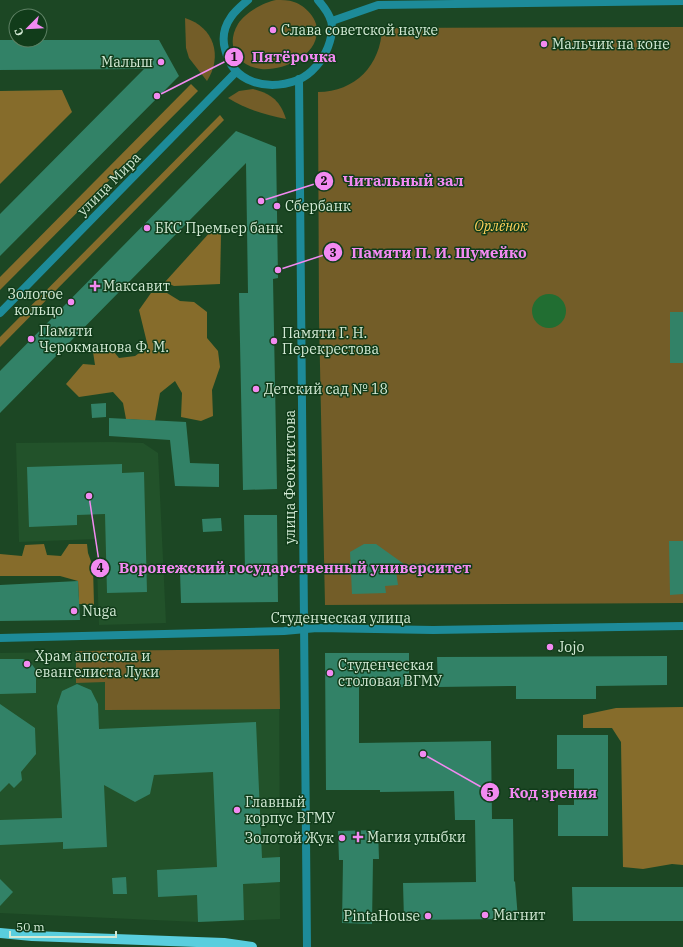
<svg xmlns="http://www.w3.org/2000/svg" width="683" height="947" font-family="'IBM Plex Serif',serif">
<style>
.built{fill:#22522a}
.green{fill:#735d28}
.forest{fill:#866c2b}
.water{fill:#216e32}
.building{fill:#328267}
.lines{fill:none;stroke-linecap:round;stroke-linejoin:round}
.minor{stroke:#1d8b99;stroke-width:8}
.tertiary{stroke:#1d8b99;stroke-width:8}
.primary{stroke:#59cede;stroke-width:10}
.poi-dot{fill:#f38af2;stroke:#113c1a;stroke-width:1.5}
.labels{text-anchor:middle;stroke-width:3;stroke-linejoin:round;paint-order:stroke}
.poi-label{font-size:14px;fill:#d3ead5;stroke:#113c1a;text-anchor:start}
.street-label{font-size:14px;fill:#d3ead5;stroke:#113c1a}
.park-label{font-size:14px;font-style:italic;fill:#fed05a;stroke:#113c1a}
.leader{fill:none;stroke:#f38af2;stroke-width:1.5}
.callout-dot{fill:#f38af2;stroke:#113c1a;stroke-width:1.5}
.mark-label{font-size:12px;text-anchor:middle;font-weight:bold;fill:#111}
.callout-label{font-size:15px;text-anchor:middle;font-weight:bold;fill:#f38af2;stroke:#113c1a;stroke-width:3;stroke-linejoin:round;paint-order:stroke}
</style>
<rect width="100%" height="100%" fill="#1c4724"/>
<!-- built -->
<g class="built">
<polygon points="111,442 143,443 158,453 166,623 99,625 96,539 19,542 16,443"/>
<polygon points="279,649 280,919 198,922 0,913 0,653"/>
</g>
<!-- green -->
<g class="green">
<path d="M 276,0 C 282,0 289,0 294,2 C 306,6 318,19 317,32 C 316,57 282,71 261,69 C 237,66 225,46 238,24 C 245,13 264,2 276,0 Z"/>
<path d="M 185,18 C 214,27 223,56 207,81 L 189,58 L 186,48 Z"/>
<path d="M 683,27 L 683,603 L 325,605 L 319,318 L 318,92 C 355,92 381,65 382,28 Z"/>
<path d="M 253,89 C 272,94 280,101 286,119 C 265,115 246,109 228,98 L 239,91 Z"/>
<polygon points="279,649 280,709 105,710 105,682 76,683 76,651"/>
</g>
<!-- forest -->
<g class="forest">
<polygon points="191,84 198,91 0,290 0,277"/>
<polygon points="62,90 72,112 0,184 0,91"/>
<polygon points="220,115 224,120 0,347 0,337"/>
<polygon points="218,228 221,235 220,284 174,286 165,282 212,230"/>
<polygon points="151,293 167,293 180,301 194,302 207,312 207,338 218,351 220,367 212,390 213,416 201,421 181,417 182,393 175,381 160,393 155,421 126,419 123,403 113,392 79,397 66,384 83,364 95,365 93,352 109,346 119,358 135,356 148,347 139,310"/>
<polygon points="44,544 47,555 61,556 69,544 87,544 88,553 93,567 94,605 79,604 78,581 60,576 0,576 0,554 22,556 25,545"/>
<polygon points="683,707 683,865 672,864 643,869 623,867 621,742 612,728 583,728 583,715 616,708"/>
</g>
<!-- water -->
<circle class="water" cx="549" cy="311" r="17"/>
<!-- building -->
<g class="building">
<polygon points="0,40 159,40 179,76 0,256 0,214 144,69 0,70"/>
<polygon points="236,131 276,147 278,278 273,279 277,489 243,490 239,293 248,293 246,163 0,413 0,371"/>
<rect x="670" y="312" width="13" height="51"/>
<polygon points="106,403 106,417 92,418 91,404"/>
<polygon points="109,418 186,422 190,463 219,464 219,487 175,486 170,440 109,436"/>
<polygon points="122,464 122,473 144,472 147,592 107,593 105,514 77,515 77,525 29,527 27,467"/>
<polygon points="244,515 277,515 278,602 181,603 180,572 245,571"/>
<polygon points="221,518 222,531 203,532 202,519"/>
<polygon points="669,541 683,541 683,594 670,595"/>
<polygon points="364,544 376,544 411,569 396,571 398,585 385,586 386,593 352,594 350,552"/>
<polygon points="78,581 80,620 0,621 0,585"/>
<polygon points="325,653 409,653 409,687 359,687 359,743 491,741 492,819 513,819 514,882 515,881 518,919 404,920 403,883 476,882 475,820 455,820 454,791 380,792 380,790 326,790"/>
<polygon points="667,656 667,685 596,686 596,699 516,699 516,686 438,687 437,657"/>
<polygon points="0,659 23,659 31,663 36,670 36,693 0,694"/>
<polygon points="77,684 91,690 98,704 99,729 256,722 262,858 280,857 280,882 243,884 244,920 198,922 197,895 158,897 157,870 217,867 213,772 154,775 150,794 135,802 104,785 107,847 63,849 63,842 0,845 0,820 62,818 57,706 62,691"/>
<polygon points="0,704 35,728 36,754 21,772 22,780 14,788 9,783 0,792"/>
<polygon points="557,735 608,735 608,836 558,836 558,805 574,805 574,769 557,769"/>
<polygon points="378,830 379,859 373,859 372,924 342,923 343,860 339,860 338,831"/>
<polygon points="126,877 127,894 113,894 112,878"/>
<polygon points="0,879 13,892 0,906"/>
<polygon points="572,887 683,887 683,921 573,921"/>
</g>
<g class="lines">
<!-- minor -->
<polyline class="minor" points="0,638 284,631 317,628 433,630 683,626"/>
<!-- tertiary -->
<g class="tertiary">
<path d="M 248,0 C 242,5 235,11 231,17 C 224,27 222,38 225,49 C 233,84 268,91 298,80 C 312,74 323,60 328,47 C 336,26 332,16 318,0"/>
<polyline points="332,21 378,5 683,1"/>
<polyline points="299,79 307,947"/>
<polyline points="0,313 236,72"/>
</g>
<!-- primary -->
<polyline class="primary" points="0,933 32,936 224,943 252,947"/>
</g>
<!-- markers -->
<g class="poi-dot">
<circle cx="273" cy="30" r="4"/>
<circle cx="544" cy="44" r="4"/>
<circle cx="161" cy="62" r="4"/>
<circle cx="277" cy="206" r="4"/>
<circle cx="147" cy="228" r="4"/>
<path d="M93 280h4v4h4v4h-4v4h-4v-4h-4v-4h4z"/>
<circle cx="71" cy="302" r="4"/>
<circle cx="31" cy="339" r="4"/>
<circle cx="274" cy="341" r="4"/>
<circle cx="256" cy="389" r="4"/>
<circle cx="74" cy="611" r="4"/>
<circle cx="550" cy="647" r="4"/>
<circle cx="27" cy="664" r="4"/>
<circle cx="330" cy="673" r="4"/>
<circle cx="237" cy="810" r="4"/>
<path d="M356 831h4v4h4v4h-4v4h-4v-4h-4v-4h4z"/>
<circle cx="342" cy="838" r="4"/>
<circle cx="485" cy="915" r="4"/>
<circle cx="428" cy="916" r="4"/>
</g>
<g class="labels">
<!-- poi labels -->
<g class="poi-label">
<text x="281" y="35">Слава советской науке</text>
<text x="552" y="49">Мальчик на коне</text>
<text x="153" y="67" text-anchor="end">Малыш</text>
<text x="285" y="211">Сбербанк</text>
<text x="155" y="233">БКС Премьер банк</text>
<text x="103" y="291">Максавит</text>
<text x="63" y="299" text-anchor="end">Золотое<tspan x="63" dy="16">кольцо</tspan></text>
<text x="39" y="336">Памяти<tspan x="39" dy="16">Черокманова Ф. М.</tspan></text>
<text x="282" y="338">Памяти Г. Н.<tspan x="282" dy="16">Перекрестова</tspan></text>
<text x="264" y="394">Детский сад № 18</text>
<text x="82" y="616">Nuga</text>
<text x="558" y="652">Jojo</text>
<text x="35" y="661">Храм апостола и<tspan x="35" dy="16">евангелиста Луки</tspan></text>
<text x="338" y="670">Студенческая<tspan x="338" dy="16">столовая ВГМУ</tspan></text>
<text x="245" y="807">Главный<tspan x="245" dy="16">корпус ВГМУ</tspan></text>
<text x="367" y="842">Магия улыбки</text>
<text x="334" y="843" text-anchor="end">Золотой Жук</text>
<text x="493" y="920">Магнит</text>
<text x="420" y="921" text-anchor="end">PintaHouse</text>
</g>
<!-- street labels -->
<g class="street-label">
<text transform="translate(109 184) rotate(-45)" y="5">улица Мира</text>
<text transform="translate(290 477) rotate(-90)" y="5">улица Феоктистова</text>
<text x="341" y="623">Студенческая улица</text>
</g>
<!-- park labels -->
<g class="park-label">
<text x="501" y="231">Орлёнок</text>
</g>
</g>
<!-- callouts -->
<path class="leader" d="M157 96L234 57M261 201L324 181M278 270L333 252M89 496L100 568M423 754L490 792"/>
<g class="callout-dot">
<circle cx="157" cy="96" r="4"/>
<circle cx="261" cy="201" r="4"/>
<circle cx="278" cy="270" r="4"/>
<circle cx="89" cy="496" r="4"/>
<circle cx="423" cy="754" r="4"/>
<circle cx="234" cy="57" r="10"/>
<circle cx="324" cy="181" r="10"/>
<circle cx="333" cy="252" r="10"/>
<circle cx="100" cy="568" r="10"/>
<circle cx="490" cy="792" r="10"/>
</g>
<g class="mark-label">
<text x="234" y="61">1</text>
<text x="324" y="185">2</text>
<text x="333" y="257">3</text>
<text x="100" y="572">4</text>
<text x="490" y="797">5</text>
</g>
<g class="callout-label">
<text x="294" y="62">Пятёрочка</text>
<text x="403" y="186">Читальный зал</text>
<text x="439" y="258">Памяти П. И. Шумейко</text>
<text x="295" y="573">Воронежский государственный университет</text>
<text x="553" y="798">Код зрения</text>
</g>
<!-- north arrow -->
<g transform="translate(28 28) rotate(246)"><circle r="19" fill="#113c1a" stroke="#5f8265"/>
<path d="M0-3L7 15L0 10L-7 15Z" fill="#f38af2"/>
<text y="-6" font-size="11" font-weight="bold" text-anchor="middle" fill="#d3ead5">С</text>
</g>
<!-- scale -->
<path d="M10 931v6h106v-6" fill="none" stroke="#d3ead5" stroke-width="2"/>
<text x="16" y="931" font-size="12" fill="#d3ead5" stroke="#113c1a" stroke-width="3" paint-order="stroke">50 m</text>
</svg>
